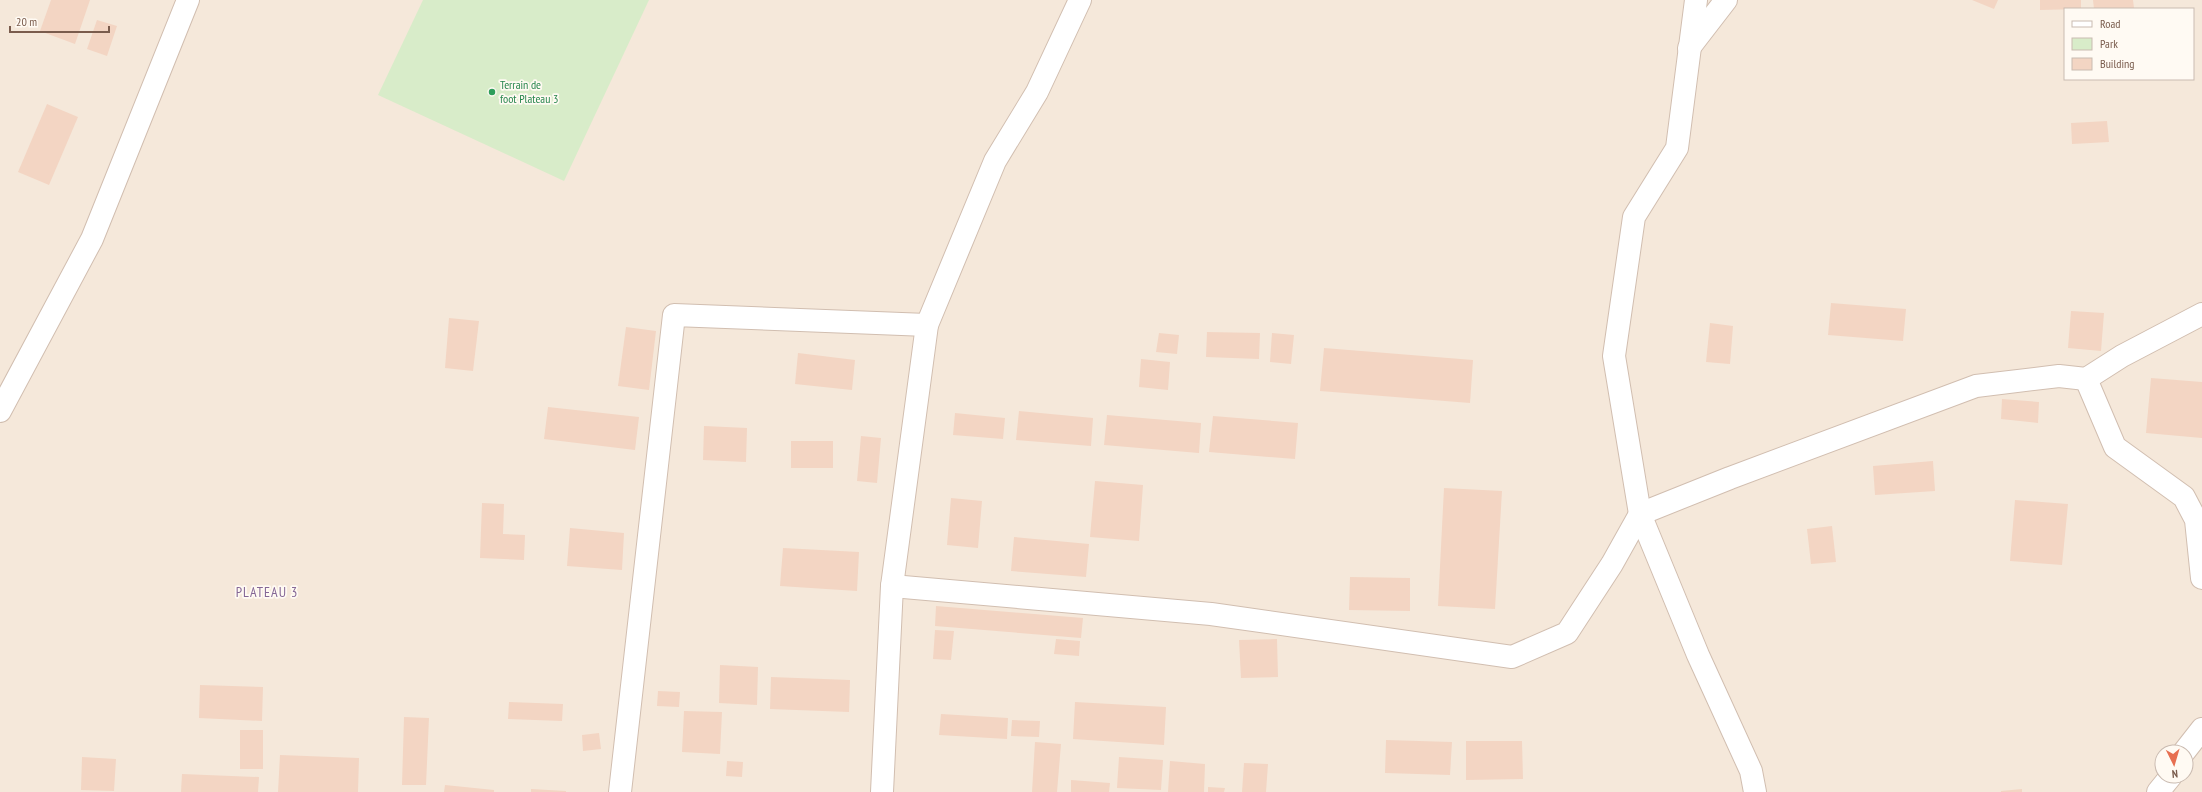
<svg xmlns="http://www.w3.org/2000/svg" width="2202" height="792" font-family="'PT Sans Narrow',sans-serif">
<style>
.residential{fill:#f5e8da;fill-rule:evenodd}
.green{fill:#d8ecc9}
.building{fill:#f3d5c3}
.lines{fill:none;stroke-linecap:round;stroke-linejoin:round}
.minor-casing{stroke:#d1beb0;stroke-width:24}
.minor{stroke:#fff;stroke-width:22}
.leisure-dot{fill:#2e9e5b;stroke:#fffaf3;stroke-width:1.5}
.labels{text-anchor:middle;stroke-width:3.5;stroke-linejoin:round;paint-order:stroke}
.leisure-label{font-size:12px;fill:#27864d;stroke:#fffaf3;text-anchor:start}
.quarter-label{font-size:14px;letter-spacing:1px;fill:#846695;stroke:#fffaf3}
</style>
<rect width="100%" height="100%" fill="#fdf6ec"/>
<!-- residential -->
<path class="residential" d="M 0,0 L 2202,0 L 2202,792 L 0,792 ZM 2065,9 L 2193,9 L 2193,79 L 2065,79 ZM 2162,752 L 2186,752 L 2186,776 L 2162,776 Z"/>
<!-- green -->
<polygon class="green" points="423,0 649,0 564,181 378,95"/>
<!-- building -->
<g class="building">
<polygon points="51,0 90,0 75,44 40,31"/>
<polygon points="1972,0 1998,0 1994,9"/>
<polygon points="2040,0 2081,0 2081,9 2040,10"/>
<polygon points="2093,0 2133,0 2134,8 2094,9"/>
<polygon points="97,20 117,26 107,56 87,49"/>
<polygon points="47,104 78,117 49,185 18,172"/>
<polygon points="2107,121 2109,142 2072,144 2071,123"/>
<polygon points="1831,303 1906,309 1903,341 1828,335"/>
<polygon points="2071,311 2104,313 2101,351 2068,348"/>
<polygon points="449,318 479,321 473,371 445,368"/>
<polygon points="1710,323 1733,326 1730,364 1706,362"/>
<polygon points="626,327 656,331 649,390 618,386"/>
<polygon points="1207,332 1260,333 1259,359 1206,357"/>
<polygon points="1159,333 1179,335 1177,354 1156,352"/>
<polygon points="1272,333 1294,335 1291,364 1270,362"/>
<polygon points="1324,348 1473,360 1470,403 1320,391"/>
<polygon points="798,353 855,360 852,390 795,384"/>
<polygon points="1141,359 1170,362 1168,390 1139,387"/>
<polygon points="2151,378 2202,382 2202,438 2146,433"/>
<polygon points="2002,399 2039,402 2038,423 2001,419"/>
<polygon points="548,407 639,417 635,450 544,439"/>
<polygon points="1019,411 1093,418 1091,446 1016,440"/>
<polygon points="955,413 1005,418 1003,439 953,435"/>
<polygon points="1107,415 1201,423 1199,453 1104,445"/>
<polygon points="1213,416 1298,423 1295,459 1209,452"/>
<polygon points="704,426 747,428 746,462 703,460"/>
<polygon points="861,436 881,438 877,483 857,481"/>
<rect x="791" y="441" width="42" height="27"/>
<polygon points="1933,461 1935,491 1875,495 1873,466"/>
<polygon points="1095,481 1143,485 1139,541 1090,537"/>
<polygon points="1444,488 1502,491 1495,609 1438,606"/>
<polygon points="951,498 982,501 978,548 947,545"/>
<polygon points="2015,500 2068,504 2062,565 2010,561"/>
<polygon points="482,503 504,504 503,534 525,535 524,560 480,558"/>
<polygon points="1832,526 1836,562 1811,564 1807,529"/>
<polygon points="570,528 624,533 622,570 567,566"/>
<polygon points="1014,537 1089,544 1086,577 1011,571"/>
<polygon points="783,548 859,552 857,591 780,586"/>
<polygon points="1350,577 1410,578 1410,611 1349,610"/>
<polygon points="936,606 1083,618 1081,638 935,626"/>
<polygon points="935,630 954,631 951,660 933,659"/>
<polygon points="1056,639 1080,641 1079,656 1054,654"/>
<polygon points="1277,639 1278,677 1241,678 1239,640"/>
<polygon points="720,665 758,667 757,705 719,703"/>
<polygon points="771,677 850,680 849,712 770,709"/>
<polygon points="200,685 263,687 262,721 199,718"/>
<polygon points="658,691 680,692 679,707 657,706"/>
<polygon points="509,702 563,704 562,721 508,719"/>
<polygon points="1075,702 1166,707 1164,745 1073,739"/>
<polygon points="684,711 722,712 720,754 682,752"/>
<polygon points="941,714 1008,718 1007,739 939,735"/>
<polygon points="404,717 429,718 426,785 402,785"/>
<polygon points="1012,720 1040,721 1039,737 1011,736"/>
<rect x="240" y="730" width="23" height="39"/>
<polygon points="599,733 601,749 583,751 582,735"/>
<polygon points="1386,740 1452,742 1450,775 1385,773"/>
<polygon points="1466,741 1522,741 1523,779 1466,780"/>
<polygon points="1035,742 1061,744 1057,792 1032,792"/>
<polygon points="280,755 359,758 358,792 278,792"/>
<polygon points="82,757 116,759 114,791 81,790"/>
<polygon points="1119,757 1163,760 1161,790 1117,788"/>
<polygon points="727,761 743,762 742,777 726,776"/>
<polygon points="1170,761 1205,764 1204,792 1168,792"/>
<polygon points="1244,763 1268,764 1266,792 1242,792"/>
<polygon points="182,774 259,777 258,792 181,792"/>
<polygon points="1071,780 1110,783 1109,792 1071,792"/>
<polygon points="445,785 494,790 494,792 444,792"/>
<polygon points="1208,787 1225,788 1224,792 1208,792"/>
<polygon points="531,789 566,791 566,792 531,792"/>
<polygon points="2022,789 2022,792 2001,792 2001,791"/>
</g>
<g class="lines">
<!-- minor casing -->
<g class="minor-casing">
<g id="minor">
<polyline points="1696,0 1677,148 1634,217 1614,356 1640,514 1698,655 1751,771 1755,792"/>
<polyline points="1689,48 1726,0"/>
<polyline points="2086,379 2115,447 2184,497 2196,520 2202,578"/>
<polyline points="0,411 92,239 188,0"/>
<polyline points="892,586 1211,614 1512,657 1567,633 1612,564 1640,514 1730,478 1976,386 2059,376 2086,379 2122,356 2202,314"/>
<polyline points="2184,752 2202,729"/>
<polyline points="620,792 674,315 927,325"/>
<polyline points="882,792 892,586 927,325 995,161 1037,92 1080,0"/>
<polyline points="2158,792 2171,776"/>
</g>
</g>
<!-- minor -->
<use href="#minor" class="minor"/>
</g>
<!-- markers -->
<circle class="leisure-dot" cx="492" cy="92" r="4"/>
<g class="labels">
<!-- leisure labels -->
<g class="leisure-label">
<text x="500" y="89">Terrain de<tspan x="500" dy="14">foot Plateau 3</tspan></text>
</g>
<!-- quarter labels -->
<g class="quarter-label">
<text x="267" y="597">PLATEAU 3</text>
</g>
</g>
<!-- legend -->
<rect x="2064" y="8" width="130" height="72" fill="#fffaf3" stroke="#cabbb1"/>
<rect x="2072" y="21" width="20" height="6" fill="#ffffff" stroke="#cabbb1"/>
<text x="2100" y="28" font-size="12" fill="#7a5c4d">Road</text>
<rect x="2072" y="38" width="20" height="12" fill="#d8ecc9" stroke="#cabbb1"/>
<text x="2100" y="48" font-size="12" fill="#7a5c4d">Park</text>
<rect x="2072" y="58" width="20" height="12" fill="#f3d5c3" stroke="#cabbb1"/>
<text x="2100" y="68" font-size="12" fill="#7a5c4d">Building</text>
<!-- north arrow -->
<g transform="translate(2174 764) rotate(175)"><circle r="19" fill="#fffaf3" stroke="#cabbb1"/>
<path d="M0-3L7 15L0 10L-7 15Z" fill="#e76f51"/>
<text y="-6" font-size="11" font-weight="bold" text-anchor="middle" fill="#7a5c4d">N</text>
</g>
<!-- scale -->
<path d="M10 26v6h99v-6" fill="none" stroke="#7a5c4d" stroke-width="2"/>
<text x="16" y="26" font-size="12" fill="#7a5c4d" stroke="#fffaf3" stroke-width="3" paint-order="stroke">20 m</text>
</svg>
